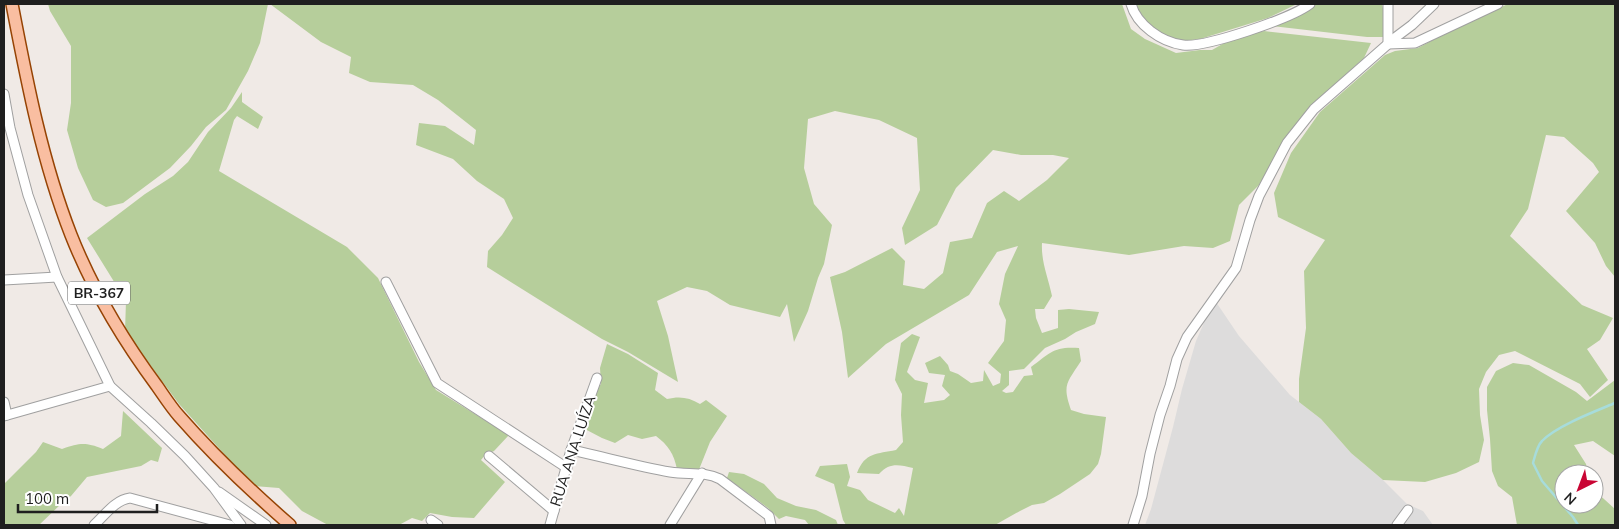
<svg xmlns="http://www.w3.org/2000/svg" width="1619" height="529" font-family="Mulish,sans-serif">
<style>
.residential{fill:#dddcdc}
.forest{fill:#b6ce9b}
.lines{fill:none;stroke-linecap:round;stroke-linejoin:round}
.stream{stroke:#a7dcdb;stroke-width:2.5}
.minor-casing{stroke:#a0a0a0;stroke-width:11}
.major-casing{stroke:#964304;stroke-width:14}
.minor{stroke:#fff;stroke-width:9}
.major{stroke:#f9bea1;stroke-width:11}
.labels{text-anchor:middle;stroke-width:4;stroke-linejoin:round;paint-order:stroke}
.shield{fill:#fff;stroke:#626262;stroke-width:1}
.shield-label{font-size:14px;font-weight:bold;fill:#1f1f1f}
.street-label{font-size:15px;fill:#1f1f1f;stroke:#fff}
</style>
<rect width="100%" height="100%" fill="#f0eae6"/>
<!-- residential -->
<polygon class="residential" points="1216,302 1239,336 1290,395 1321,419 1351,453 1383,480 1407,504 1423,511 1433,525 1145,525 1151,509 1173,427 1182,389 1196,341 1206,318"/>
<!-- forest -->
<g class="forest">
<polygon points="48,4 268,4 260,43 248,71 226,110 206,127 191,146 170,168 123,203 106,207 93,200 78,168 67,130 71,103 71,46 50,11"/>
<path d="M 270,4 L 1122,4 L 1131,29 L 1145,39 L 1176,53 L 1200,50 L 1212,50 L 1233,38 L 1264,31 L 1371,43 L 1364,58 L 1315,102 L 1290,131 L 1259,185 L 1239,205 L 1230,241 L 1213,248 L 1184,246 L 1129,255 L 1042,243 C 1041,262 1048,277 1052,296 L 1044,309 L 1035,309 L 1036,318 L 1042,333 L 1058,328 L 1058,310 L 1069,309 L 1099,312 L 1095,324 L 1076,332 L 1065,339 L 1045,348 L 1024,369 L 1009,371 L 1009,385 L 1002,391 L 1006,393 L 1013,392 L 1024,376 L 1033,375 L 1031,367 C 1050,353 1054,346 1079,348 L 1081,361 C 1067,383 1062,384 1071,410 L 1084,414 L 1106,417 L 1101,454 L 1098,464 L 1090,474 L 1060,494 L 1044,503 L 1032,505 L 1020,511 L 995,525 L 846,525 L 843,520 L 834,484 L 815,476 L 820,466 L 847,464 L 850,477 L 847,486 L 860,490 L 868,500 L 895,513 L 899,508 L 904,516 L 913,468 C 899,465 890,462 879,474 L 857,473 C 865,452 877,454 896,450 L 903,442 L 901,415 L 902,394 L 895,380 L 901,343 L 912,334 L 920,337 L 907,372 L 915,380 L 928,383 L 924,403 L 944,400 L 950,395 L 942,386 L 945,375 L 929,373 L 925,363 L 940,356 L 948,365 L 950,371 L 958,374 L 971,383 L 983,381 L 984,370 L 993,386 L 1000,383 L 1001,374 L 988,363 L 1004,341 L 1006,320 L 999,304 L 1005,274 L 1018,246 L 997,252 L 969,295 L 886,344 L 848,378 L 842,332 L 830,277 L 845,272 L 892,248 L 905,261 L 903,285 L 924,289 L 943,273 L 950,242 L 972,238 L 987,203 L 1004,191 L 1019,201 L 1047,180 L 1069,158 L 1053,155 L 1021,155 L 993,150 L 956,188 L 937,225 L 905,245 L 902,228 L 920,190 L 917,138 L 879,120 L 835,111 L 808,119 L 804,168 L 814,204 L 832,225 L 824,264 L 818,278 L 808,311 L 794,342 L 787,304 L 780,317 L 730,305 L 707,291 L 687,287 L 657,301 L 668,336 L 678,382 L 628,352 L 602,339 L 487,267 L 488,251 L 502,235 L 513,218 L 504,199 L 477,181 L 453,159 L 416,145 L 419,123 L 445,126 L 474,145 L 476,130 L 438,100 L 413,85 L 370,82 L 349,73 L 351,57 L 321,42 Z"/>
<polygon points="1134,4 1297,4 1268,18 1200,39 1183,41 1159,34 1149,25"/>
<polygon points="1312,4 1382,4 1386,22 1384,37 1367,37 1272,26"/>
<polygon points="1508,4 1615,4 1615,277 1606,266 1595,243 1566,211 1599,172 1593,163 1564,137 1546,135 1528,209 1510,236 1582,305 1613,318 1600,340 1587,349 1608,380 1590,397 1580,384 1515,351 1499,355 1486,372 1479,389 1480,415 1484,440 1479,462 1456,473 1425,482 1383,480 1351,453 1321,419 1299,402 1299,379 1306,328 1304,271 1325,240 1278,217 1274,193 1291,153 1320,112 1385,55 1395,51 1418,48 1459,26"/>
<polygon points="242,92 242,102 263,117 258,129 237,116 234,120 219,171 347,247 378,278 419,362 436,390 509,435 494,451 485,455 481,460 505,482 474,518 452,517 430,513 422,521 412,518 399,525 328,525 302,511 279,488 253,486 179,404 125,331 126,301 87,238 145,194 173,176 188,162 208,132 231,108"/>
<path d="M 607,344 L 628,354 L 658,373 L 655,390 L 667,399 C 679,396 689,397 700,404 L 706,400 L 727,416 L 710,442 L 698,472 L 677,469 C 674,454 668,445 656,436 L 642,439 L 628,435 L 615,443 L 602,438 L 581,427 L 593,393 L 601,384 L 600,368 Z"/>
<polygon points="1513,363 1529,365 1576,392 1587,401 1615,380 1615,456 1593,441 1574,445 1586,464 1588,474 1564,474 1564,504 1594,504 1594,490 1615,509 1615,525 1517,525 1512,497 1498,486 1492,471 1490,439 1487,410 1487,387 1496,371"/>
<path d="M 123,411 L 162,448 L 158,462 L 151,460 L 141,466 L 87,477 L 71,496 L 61,504 L 39,525 L 4,525 L 4,484 L 36,452 L 43,442 L 62,449 C 80,443 85,442 103,449 L 121,436 Z"/>
<polygon points="729,472 744,474 764,484 777,498 796,506 816,510 836,520 838,525 809,525 805,520 786,516 779,519 768,508 727,478"/>
</g>
<g class="lines">
<!-- stream -->
<path class="stream" d="M 1578,525 L 1573,517 L 1542,481 L 1533,463 C 1535,456 1537,446 1542,441 C 1556,426 1596,411 1615,403"/>
<!-- minor casing -->
<g class="minor-casing">
<g id="minor">
<path d="M 1131,4 C 1137,25 1161,42 1183,45 C 1205,48 1292,18 1310,4"/>
<polyline points="1388,43 1412,25 1434,4"/>
<polyline points="1388,44 1415,43 1498,4"/>
<polyline points="4,94 10,128 28,195 57,277 110,386 151,423 185,456 214,488 241,525"/>
<polyline points="4,280 57,277"/>
<polyline points="386,282 437,383 567,468"/>
<polyline points="4,402 7,415"/>
<polyline points="4,416 110,386"/>
<path d="M 571,450 C 604,457 637,466 670,472 C 688,475 704,471 720,479 L 769,516 L 771,525"/>
<polyline points="489,456 554,511"/>
<polyline points="219,492 266,525"/>
<polyline points="431,520 438,525"/>
<path d="M 94,525 C 105,515 115,500 130,498 L 230,525"/>
<polyline points="550,525 571,450 597,378"/>
<polyline points="670,525 702,473"/>
<polyline points="1133,525 1142,496 1150,454 1160,415 1170,386 1177,359 1187,337 1236,268 1250,220 1259,196 1287,143 1314,109 1388,44 1388,4"/>
<polyline points="1397,525 1408,510"/>
</g>
</g>
<!-- major casing -->
<g class="major-casing">
<path id="major" d="M 12,4 C 27,82 42,161 71,235 C 92,288 123,340 157,386 C 164,396 171,407 179,416 C 214,456 251,491 290,525"/>
</g>
<!-- minor -->
<use href="#minor" class="minor"/>
<!-- major -->
<use href="#major" class="major"/>
</g>
<g class="labels">
<!-- shield labels -->
<rect class="shield" x="68" y="281.5" width="62" height="23" rx="4"/>
<g class="shield-label">
<text x="99" y="298">BR-367</text>
</g>
<!-- street labels -->
<g class="street-label">
<text transform="translate(573 451) rotate(-72)" y="5">RUA ANA LUÍZA</text>
</g>
</g>
<!-- border -->
<rect width="1619" height="529" fill="none" stroke="#1f1f1f" stroke-width="10"/>
<!-- north arrow -->
<g transform="translate(1579 489) rotate(222)"><circle r="24" fill="#ffffff" stroke="#a5a5a5"/>
<path d="M0-4L9 19L0 12L-9 19Z" fill="#c90534"/>
<text y="-8" font-size="14" font-weight="bold" text-anchor="middle" fill="#1f1f1f">N</text>
</g>
<!-- scale -->
<path d="M18 504v8h139v-8" fill="none" stroke="#1f1f1f" stroke-width="2.5"/>
<text x="25" y="504" font-size="15" fill="#1f1f1f" stroke="#ffffff" stroke-width="4" paint-order="stroke">100 m</text>
</svg>
